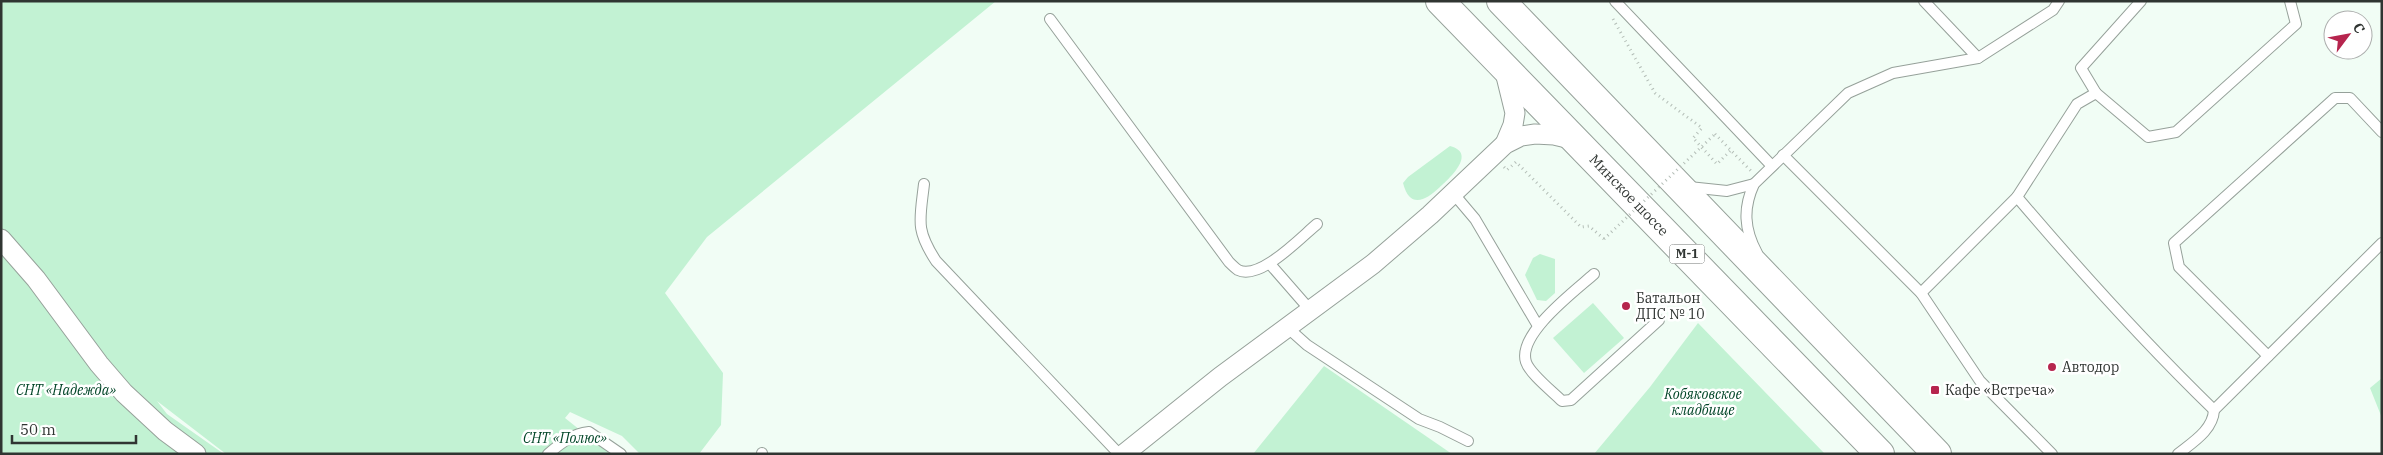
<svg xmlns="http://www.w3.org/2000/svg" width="2383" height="455" font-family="'IBM Plex Serif',serif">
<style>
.green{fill:#c2f2d3}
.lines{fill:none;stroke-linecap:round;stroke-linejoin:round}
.service-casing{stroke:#96a19a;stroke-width:12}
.minor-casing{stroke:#96a19a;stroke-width:21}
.trunk-casing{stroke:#96a19a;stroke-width:30}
.path{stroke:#b4beb7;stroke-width:3;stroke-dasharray:1 4;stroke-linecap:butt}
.service{stroke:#fff;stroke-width:10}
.minor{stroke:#fff;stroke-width:19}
.trunk{stroke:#fff;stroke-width:28}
.path-bridge{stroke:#b4beb7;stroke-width:3;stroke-dasharray:1 4;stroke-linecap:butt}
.poi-dot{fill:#b6254e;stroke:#fff;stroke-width:2}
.labels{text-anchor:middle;stroke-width:5;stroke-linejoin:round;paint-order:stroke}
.shield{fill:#fff;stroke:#6e7270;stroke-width:1}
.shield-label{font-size:12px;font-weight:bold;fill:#303532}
.street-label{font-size:14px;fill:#303532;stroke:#fff}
.poi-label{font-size:14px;fill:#303532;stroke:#fff;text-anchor:start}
.park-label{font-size:14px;font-style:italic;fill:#004527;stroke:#fff}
</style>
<rect width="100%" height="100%" fill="#f1fdf5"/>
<!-- green -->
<g class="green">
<polygon points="1,1 996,1 707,237 665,293 723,373 721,425 699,454 640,454 622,436 570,412 565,418 610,454 226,454 157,401 167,414 224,454 1,454"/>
<path d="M 1450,146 C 1477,153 1450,178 1440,187 C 1426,200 1410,210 1403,183 L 1408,177 Z"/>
<polygon points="1540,254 1555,259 1555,293 1546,301 1537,300 1525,275 1533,258"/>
<polygon points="1593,303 1624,338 1584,373 1553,338"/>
<polygon points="1698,323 1825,454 1594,454 1650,387"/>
<polygon points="1324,366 1452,454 1253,454"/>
<polygon points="2382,378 2382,418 2370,388"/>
</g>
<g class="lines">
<!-- service casing -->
<g class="service-casing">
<g id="service">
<polyline points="1615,1 1772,166"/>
<polyline points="1924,1 1978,58"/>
<path d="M 2290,1 L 2296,24 L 2176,132 L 2148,137 L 2096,93 L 2077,104 L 2017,197 C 2080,271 2144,342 2214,410 L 2382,243"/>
<path d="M 1050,19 L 1229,262 C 1232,265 1235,268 1238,270 C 1260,281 1301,237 1317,224"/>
<polyline points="2096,93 2081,68 2141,1"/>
<polyline points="1783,155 1921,293 1980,381 2052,454"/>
<path d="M 924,184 C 920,220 915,229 936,261 L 1119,454"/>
<polyline points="1689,187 1727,191 1754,184"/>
<polyline points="1453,193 1475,219 1538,326"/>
<path d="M 1757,253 C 1744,229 1743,208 1754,184 L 1848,93 L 1893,73 L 1978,58 L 2053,10 L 2059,1"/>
<polyline points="1270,264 1311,311"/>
<path d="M 1594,274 C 1575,291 1517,334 1526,362 C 1530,374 1552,391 1562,401 L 1571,400 L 1659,320"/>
<polyline points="1921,293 2017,197"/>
<polyline points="1288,328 1307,345 1419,419 1440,427 1468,441"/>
<polyline points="2268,356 2179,267 2174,243 2335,98 2350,98 2382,132"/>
<path d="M 548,454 C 561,443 572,434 589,432 L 621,454"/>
<polyline points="762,454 762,453"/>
<path d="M 2178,454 C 2193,442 2213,430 2214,410"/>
</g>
</g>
<!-- minor casing -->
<g class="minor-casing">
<g id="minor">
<polyline points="1504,68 1515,113 1513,125 1505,144"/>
<polyline points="1,239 36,279 99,364 124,393 165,431 196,454"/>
<polyline points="1124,454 1220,377 1373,264 1430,215 1505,144 1521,136 1535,134 1554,135 1575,140"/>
</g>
</g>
<!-- trunk casing -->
<g class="trunk-casing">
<g id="trunk">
<polyline points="1440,1 1880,454"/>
<polyline points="1501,1 1937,454"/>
</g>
</g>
<!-- path -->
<g class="path">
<polyline points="1613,19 1655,93 1702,128 1693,138 1717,164 1731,150"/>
<polyline points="1715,134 1751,171"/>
<polyline points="1504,167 1507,170 1516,162 1581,227 1589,226 1604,239"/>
</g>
<!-- service -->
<use href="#service" class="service"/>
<!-- minor -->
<use href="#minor" class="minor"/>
<!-- trunk -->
<use href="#trunk" class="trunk"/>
<!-- path-bridge -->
<polyline class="path-bridge" points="1604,239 1715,134"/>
</g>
<!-- markers -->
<g class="poi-dot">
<circle cx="1626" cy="306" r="5"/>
<circle cx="2052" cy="367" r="5"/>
<rect x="1930" y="385" width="10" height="10" rx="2.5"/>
</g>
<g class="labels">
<!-- shield labels -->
<rect class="shield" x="1669.5" y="244.5" width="35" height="19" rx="4"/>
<g class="shield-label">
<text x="1687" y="258">М-1</text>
</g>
<!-- street labels -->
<g class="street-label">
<text transform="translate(1629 195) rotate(46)" y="5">Минское шоссе</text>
</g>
<!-- poi labels -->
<g class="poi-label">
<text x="1636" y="303">Батальон<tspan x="1636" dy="16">ДПС № 10</tspan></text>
<text x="2062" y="372">Автодор</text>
<text x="1945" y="395">Кафе «Встреча»</text>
</g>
<!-- park labels -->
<g class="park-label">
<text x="66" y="395">СНТ «Надежда»</text>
<text x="1703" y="399">Кобяковское<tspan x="1703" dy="16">кладбище</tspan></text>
<text x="565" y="443">СНТ «Полюс»</text>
</g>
</g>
<!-- border -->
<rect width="2383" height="455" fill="none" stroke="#303532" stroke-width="5"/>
<!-- north arrow -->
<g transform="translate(2348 35) rotate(58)"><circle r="24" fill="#ffffff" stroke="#acaead"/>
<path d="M0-4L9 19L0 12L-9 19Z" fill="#b6254e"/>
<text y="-8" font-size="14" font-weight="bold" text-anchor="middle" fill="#303532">С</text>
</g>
<!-- scale -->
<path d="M12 435v8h124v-8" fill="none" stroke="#303532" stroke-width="2.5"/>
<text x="20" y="435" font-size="15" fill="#303532" stroke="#ffffff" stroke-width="4" paint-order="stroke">50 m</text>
</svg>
